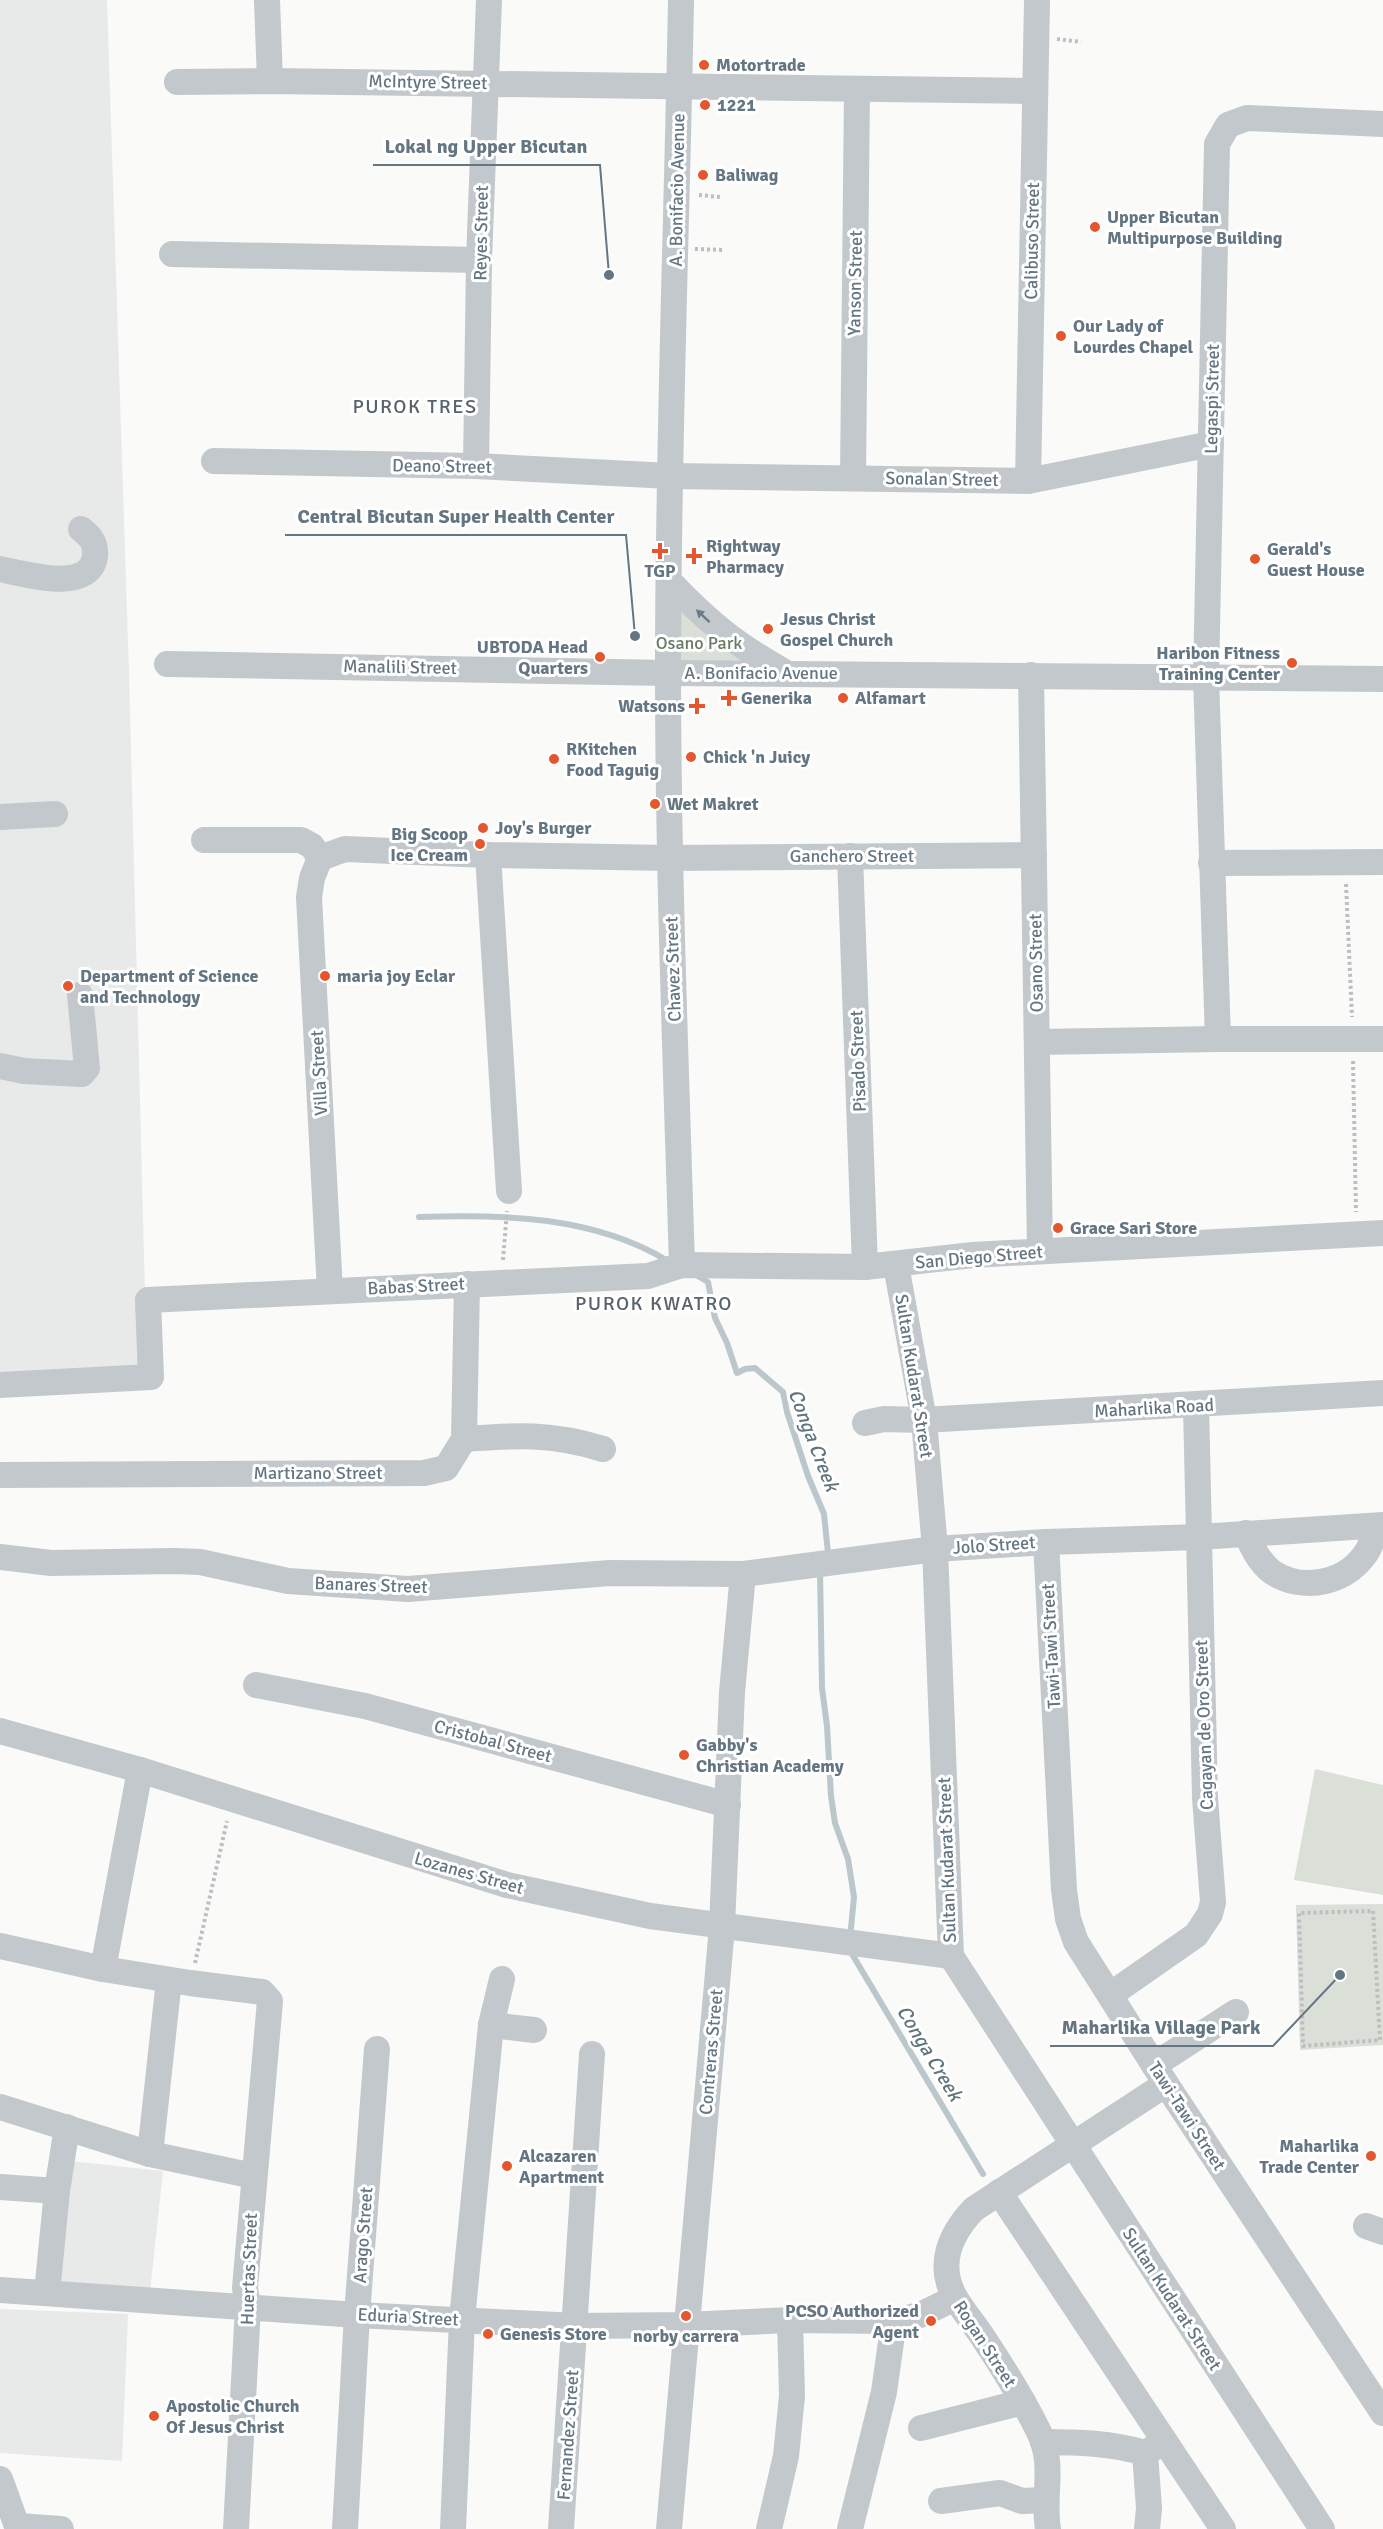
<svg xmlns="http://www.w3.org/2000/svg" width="1383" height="2529" font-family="Signika,sans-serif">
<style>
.built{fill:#e8e9e9}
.green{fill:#dadfd7}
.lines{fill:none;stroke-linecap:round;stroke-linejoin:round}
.stream{stroke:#bbc7cb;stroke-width:6}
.path{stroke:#bbbfc2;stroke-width:4;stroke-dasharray:3 3;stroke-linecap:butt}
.minor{stroke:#c3c8cc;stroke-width:26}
.oneway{fill:#6a7a87}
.poi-dot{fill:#e4572e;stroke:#fff;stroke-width:2}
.labels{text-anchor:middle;stroke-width:6;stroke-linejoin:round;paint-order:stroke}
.poi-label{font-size:18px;font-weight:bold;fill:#657683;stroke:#fff;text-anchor:start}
.street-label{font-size:18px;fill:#657683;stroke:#fff}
.park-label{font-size:18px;fill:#687a64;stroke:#fff}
.neighbourhood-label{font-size:20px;letter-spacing:1.5px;fill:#57646e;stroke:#fff}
.water-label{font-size:20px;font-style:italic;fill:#60757c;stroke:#fff}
.leader{fill:none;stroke:#657683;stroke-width:2}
.callout-dot{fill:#657683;stroke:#fff;stroke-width:2}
.callout-label{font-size:20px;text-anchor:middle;font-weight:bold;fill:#657683;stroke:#fff;stroke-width:6;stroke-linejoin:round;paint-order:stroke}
</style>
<rect width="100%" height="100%" fill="#fafaf8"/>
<!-- built -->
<g class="built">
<polygon points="0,0 107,0 129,673 147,1373 0,1382"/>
<polygon points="70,2161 163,2171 150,2292 56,2281"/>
<polygon points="0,2309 128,2314 122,2461 0,2453"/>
</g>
<!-- green -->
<g class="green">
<polygon points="678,600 764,665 676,664"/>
<polygon points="1315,1769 1383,1785 1383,1895 1294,1880"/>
<polygon points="1383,1904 1383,2045 1300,2050 1296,1905"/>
</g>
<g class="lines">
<!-- stream -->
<g class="stream">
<path d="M 419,1217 C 503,1214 594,1216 668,1261"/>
<polyline points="696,1275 708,1282 715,1318 727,1343 737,1373 745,1369 755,1368 783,1392 787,1412 808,1476 824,1514 828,1553"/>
<polyline points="820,1570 822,1688 827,1726 831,1796 835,1823 848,1859 854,1897 851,1928"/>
<polyline points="849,1949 983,2174"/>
</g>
<!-- path -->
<g class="path">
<polyline points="1057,39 1081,42"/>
<polyline points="699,195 720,197"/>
<polyline points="695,249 724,250"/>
<polyline points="1346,884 1352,1017"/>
<polyline points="1353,1061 1356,1212"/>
<polyline points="503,1260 507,1211"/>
<polygon points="1373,1911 1380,2040 1303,2046 1299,1913"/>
<polyline points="195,1963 227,1821"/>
</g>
<!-- minor -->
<g class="minor">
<polyline points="267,0 270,81"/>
<path d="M 681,0 C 677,222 668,445 668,667 C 668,867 676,1066 682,1265"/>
<polyline points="177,82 270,81 1034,91"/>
<polyline points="172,254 479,260"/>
<polyline points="214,461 476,466 670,476 1028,481 1211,444"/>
<polyline points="476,466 479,260 489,0"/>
<polyline points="853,477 857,89"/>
<polyline points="1028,481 1037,0"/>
<path d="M 0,569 C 25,574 90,594 95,556 C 96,543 91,537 81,529"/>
<path d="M 670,582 C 708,622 735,644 783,671"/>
<polyline points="167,664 668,673 1383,679"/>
<polyline points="1031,675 1040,1251"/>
<polyline points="0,817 55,814"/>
<polyline points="204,840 301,840 312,846 320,858"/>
<polyline points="488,855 509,1191"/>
<polyline points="850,856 865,1267"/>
<polyline points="320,858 345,849 488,855 670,858 1034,855"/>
<polyline points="320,858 312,878 309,897 330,1291"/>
<polyline points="1211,863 1383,862"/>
<polyline points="1218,1039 1206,677 1217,144 1228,125 1247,118 1383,124"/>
<polyline points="1037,1042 1218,1039 1383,1039"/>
<polyline points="0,1066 24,1071 82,1074 87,1068 80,995"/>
<polyline points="896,1265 924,1420 935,1549 951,1956 1322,2529"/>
<polyline points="0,1385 151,1377 148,1300 648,1276 682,1265 865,1267 973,1255 1383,1233"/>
<polyline points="865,1423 884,1419 924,1420 1383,1393"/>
<path d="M 464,1439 C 516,1435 552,1433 603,1449"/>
<polyline points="0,1475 424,1473 446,1468 464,1439 467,1284"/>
<path d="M 1246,1533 C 1252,1547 1259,1562 1272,1572 C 1304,1593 1350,1583 1369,1548 C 1372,1542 1374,1533 1376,1526"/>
<polyline points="1046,1542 1064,1890 1068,1919 1076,1942 1166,2084 1383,2413"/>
<polyline points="0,1557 51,1563 174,1561 200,1562 288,1581 408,1589 610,1573 743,1574 935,1549 1046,1542 1199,1537 1383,1525"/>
<polyline points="256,1685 365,1706 728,1805"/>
<polyline points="0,1731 140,1770 507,1885 650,1916 951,1956"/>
<polyline points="0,1946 103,1969 190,1983 262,1992 270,2001 245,2288 248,2307 236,2529"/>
<polyline points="103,1969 140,1770"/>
<polyline points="1110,1995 1196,1935 1210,1914 1213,1902 1205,1798 1196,1405"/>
<polyline points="491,2025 534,2030"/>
<polyline points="1154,2065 1236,2012"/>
<polyline points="0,2107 150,2154 254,2176"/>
<polyline points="150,2154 169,1980"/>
<polyline points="0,2187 57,2191"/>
<polyline points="999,2192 1223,2529"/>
<polyline points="1366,2226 1383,2232"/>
<polyline points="0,2290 357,2315 576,2326 686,2325 790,2320 894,2321 920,2315 955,2298"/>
<polyline points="47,2293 57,2191 67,2127"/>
<polyline points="921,2428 1023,2402"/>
<path d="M 1043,2442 C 1078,2442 1111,2443 1145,2453 L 1164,2442"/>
<polyline points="1145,2453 1149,2508 1147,2529"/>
<polyline points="0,2479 18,2529"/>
<polyline points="941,2501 1000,2493 1022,2501 1046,2500"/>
<polyline points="18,2526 61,2529"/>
<polyline points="345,2529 357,2315 377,2049"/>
<polyline points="453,2529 462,2319 491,2025 502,1979"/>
<polyline points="561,2529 592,2054"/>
<polyline points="669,2529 722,1927 732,1692 743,1574"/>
<polyline points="769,2529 786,2456 792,2396 790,2320"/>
<polyline points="850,2529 884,2392 894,2321"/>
<path d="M 1048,2529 C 1042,2495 1056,2464 1038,2430 C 1022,2398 1002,2366 982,2336 C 974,2324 964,2312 956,2299 C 936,2266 950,2234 974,2209 L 1166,2084"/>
</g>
</g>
<!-- one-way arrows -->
<defs><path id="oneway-solid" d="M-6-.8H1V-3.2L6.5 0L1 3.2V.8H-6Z" transform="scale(1.5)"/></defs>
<use class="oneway" href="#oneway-solid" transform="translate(703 616) rotate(-137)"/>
<!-- markers -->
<g class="poi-dot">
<circle cx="704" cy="65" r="6"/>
<circle cx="705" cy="105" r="6"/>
<circle cx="703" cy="175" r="6"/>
<circle cx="1095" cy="227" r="6"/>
<circle cx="1061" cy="336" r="6"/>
<path d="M657 542h6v6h6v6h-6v6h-6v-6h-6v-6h6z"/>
<path d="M691 547h6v6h6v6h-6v6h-6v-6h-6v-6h6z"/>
<circle cx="1255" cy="559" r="6"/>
<circle cx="768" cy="629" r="6"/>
<circle cx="600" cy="657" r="6"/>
<circle cx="1292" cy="663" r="6"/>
<path d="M726 689h6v6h6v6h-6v6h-6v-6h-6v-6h6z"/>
<circle cx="843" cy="698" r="6"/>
<path d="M694 697h6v6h6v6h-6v6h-6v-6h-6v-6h6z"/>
<circle cx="691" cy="757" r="6"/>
<circle cx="554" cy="759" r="6"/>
<circle cx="655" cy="804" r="6"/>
<circle cx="483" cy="828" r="6"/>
<circle cx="480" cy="844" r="6"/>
<circle cx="325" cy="976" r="6"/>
<circle cx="68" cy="986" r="6"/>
<circle cx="1058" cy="1228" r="6"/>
<circle cx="684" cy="1755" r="6"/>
<circle cx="1371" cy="2156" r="6"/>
<circle cx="507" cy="2166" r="6"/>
<circle cx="686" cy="2316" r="6"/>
<circle cx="931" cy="2321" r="6"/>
<circle cx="488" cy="2334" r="6"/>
<circle cx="154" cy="2416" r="6"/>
</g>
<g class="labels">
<!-- poi labels -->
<g class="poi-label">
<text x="716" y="71">Motortrade</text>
<text x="717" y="111">1221</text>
<text x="715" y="181">Baliwag</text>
<text x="1107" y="223">Upper Bicutan<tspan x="1107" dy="21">Multipurpose Building</tspan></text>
<text x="1073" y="332">Our Lady of<tspan x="1073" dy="21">Lourdes Chapel</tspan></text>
<text x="706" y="552">Rightway<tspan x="706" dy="21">Pharmacy</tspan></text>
<text x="1267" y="555">Gerald's<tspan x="1267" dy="21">Guest House</tspan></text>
<text x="660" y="577" text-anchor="middle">TGP</text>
<text x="780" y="625">Jesus Christ<tspan x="780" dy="21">Gospel Church</tspan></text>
<text x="588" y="653" text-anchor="end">UBTODA Head<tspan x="588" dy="21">Quarters</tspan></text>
<text x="1280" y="659" text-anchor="end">Haribon Fitness<tspan x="1280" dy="21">Training Center</tspan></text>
<text x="741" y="704">Generika</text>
<text x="855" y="704">Alfamart</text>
<text x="685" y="712" text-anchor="end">Watsons</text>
<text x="566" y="755">RKitchen<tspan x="566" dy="21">Food Taguig</tspan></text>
<text x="703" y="763">Chick 'n Juicy</text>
<text x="667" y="810">Wet Makret</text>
<text x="495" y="834">Joy's Burger</text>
<text x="468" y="840" text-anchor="end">Big Scoop<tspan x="468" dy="21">Ice Cream</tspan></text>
<text x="80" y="982">Department of Science<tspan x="80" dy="21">and Technology</tspan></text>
<text x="337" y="982">maria joy Eclar</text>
<text x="1070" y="1234">Grace Sari Store</text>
<text x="696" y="1751">Gabby's<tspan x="696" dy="21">Christian Academy</tspan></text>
<text x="1359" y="2152" text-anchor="end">Maharlika<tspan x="1359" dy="21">Trade Center</tspan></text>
<text x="519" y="2162">Alcazaren<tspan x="519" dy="21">Apartment</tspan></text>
<text x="919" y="2317" text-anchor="end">PCSO Authorized<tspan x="919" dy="21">Agent</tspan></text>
<text x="500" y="2340">Genesis Store</text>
<text x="686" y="2342" text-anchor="middle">norby carrera</text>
<text x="166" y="2412">Apostolic Church<tspan x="166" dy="21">Of Jesus Christ</tspan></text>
</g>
<!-- street labels -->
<g class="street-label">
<text transform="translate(428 82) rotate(1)" y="6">McIntyre Street</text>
<text transform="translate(677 190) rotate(-89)" y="6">A. Bonifacio Avenue</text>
<text transform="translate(481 233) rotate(-89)" y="6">Reyes Street</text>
<text transform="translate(1032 241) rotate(-89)" y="6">Calibuso Street</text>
<text transform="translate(855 283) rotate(-89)" y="6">Yanson Street</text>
<text transform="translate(1212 399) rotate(-89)" y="6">Legaspi Street</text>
<text transform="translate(442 466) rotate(1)" y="6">Deano Street</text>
<text transform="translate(942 479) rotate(1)" y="6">Sonalan Street</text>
<text transform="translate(400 667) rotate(1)" y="6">Manalili Street</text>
<text x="761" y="679">A. Bonifacio Avenue</text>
<text x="852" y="862">Ganchero Street</text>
<text transform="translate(1036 963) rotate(-91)" y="6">Osano Street</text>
<text transform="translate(673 969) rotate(-92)" y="6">Chavez Street</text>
<text transform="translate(858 1061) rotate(-92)" y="6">Pisado Street</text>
<text transform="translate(319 1073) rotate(-93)" y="6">Villa Street</text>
<text transform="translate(979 1257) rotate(-5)" y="6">San Diego Street</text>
<text transform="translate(416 1286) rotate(-3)" y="6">Babas Street</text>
<text transform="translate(914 1376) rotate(81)" y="6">Sultan Kudarat Street</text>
<text transform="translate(1154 1408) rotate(-3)" y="6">Maharlika Road</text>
<text x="318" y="1479">Martizano Street</text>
<text transform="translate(994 1545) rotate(-4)" y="6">Jolo Street</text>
<text transform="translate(371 1585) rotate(2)" y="6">Banares Street</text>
<text transform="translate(1051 1646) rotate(-93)" y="6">Tawi-Tawi Street</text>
<text transform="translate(1204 1725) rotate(-92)" y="6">Cagayan de Oro Street</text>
<text transform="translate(493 1741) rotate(15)" y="6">Cristobal Street</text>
<text transform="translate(947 1860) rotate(-92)" y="6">Sultan Kudarat Street</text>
<text transform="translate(469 1873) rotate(16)" y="6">Lozanes Street</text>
<text transform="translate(711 2052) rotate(-85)" y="6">Contreras Street</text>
<text transform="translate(1187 2116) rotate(57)" y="6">Tawi-Tawi Street</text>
<text transform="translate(363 2235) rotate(-86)" y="6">Arago Street</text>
<text transform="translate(249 2269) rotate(-88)" y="6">Huertas Street</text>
<text transform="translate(1172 2299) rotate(57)" y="6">Sultan Kudarat Street</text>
<text transform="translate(408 2317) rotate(3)" y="6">Eduria Street</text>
<text transform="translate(985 2344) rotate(57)" y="6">Rogan Street</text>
<text transform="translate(568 2435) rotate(-86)" y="6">Fernandez Street</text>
</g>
<!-- park labels -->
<g class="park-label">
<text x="699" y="649">Osano Park</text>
</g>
<!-- neighbourhood labels -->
<g class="neighbourhood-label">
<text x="415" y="413">PUROK TRES</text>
<text x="654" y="1310">PUROK KWATRO</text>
</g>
<!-- water labels -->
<g class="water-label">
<text transform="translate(814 1440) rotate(69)" y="7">Conga Creek</text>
<text transform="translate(930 2053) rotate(59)" y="7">Conga Creek</text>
</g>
</g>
<!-- callouts -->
<path class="leader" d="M609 275L600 165H373M635 636L626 535H285M1340 1975L1273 2046H1050"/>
<g class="callout-dot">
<circle cx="609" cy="275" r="6"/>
<circle cx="635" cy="636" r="6"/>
<circle cx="1340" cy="1975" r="6"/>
</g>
<g class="callout-label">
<text x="486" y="153">Lokal ng Upper Bicutan</text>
<text x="456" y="523">Central Bicutan Super Health Center</text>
<text x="1161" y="2034">Maharlika Village Park</text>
</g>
</svg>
